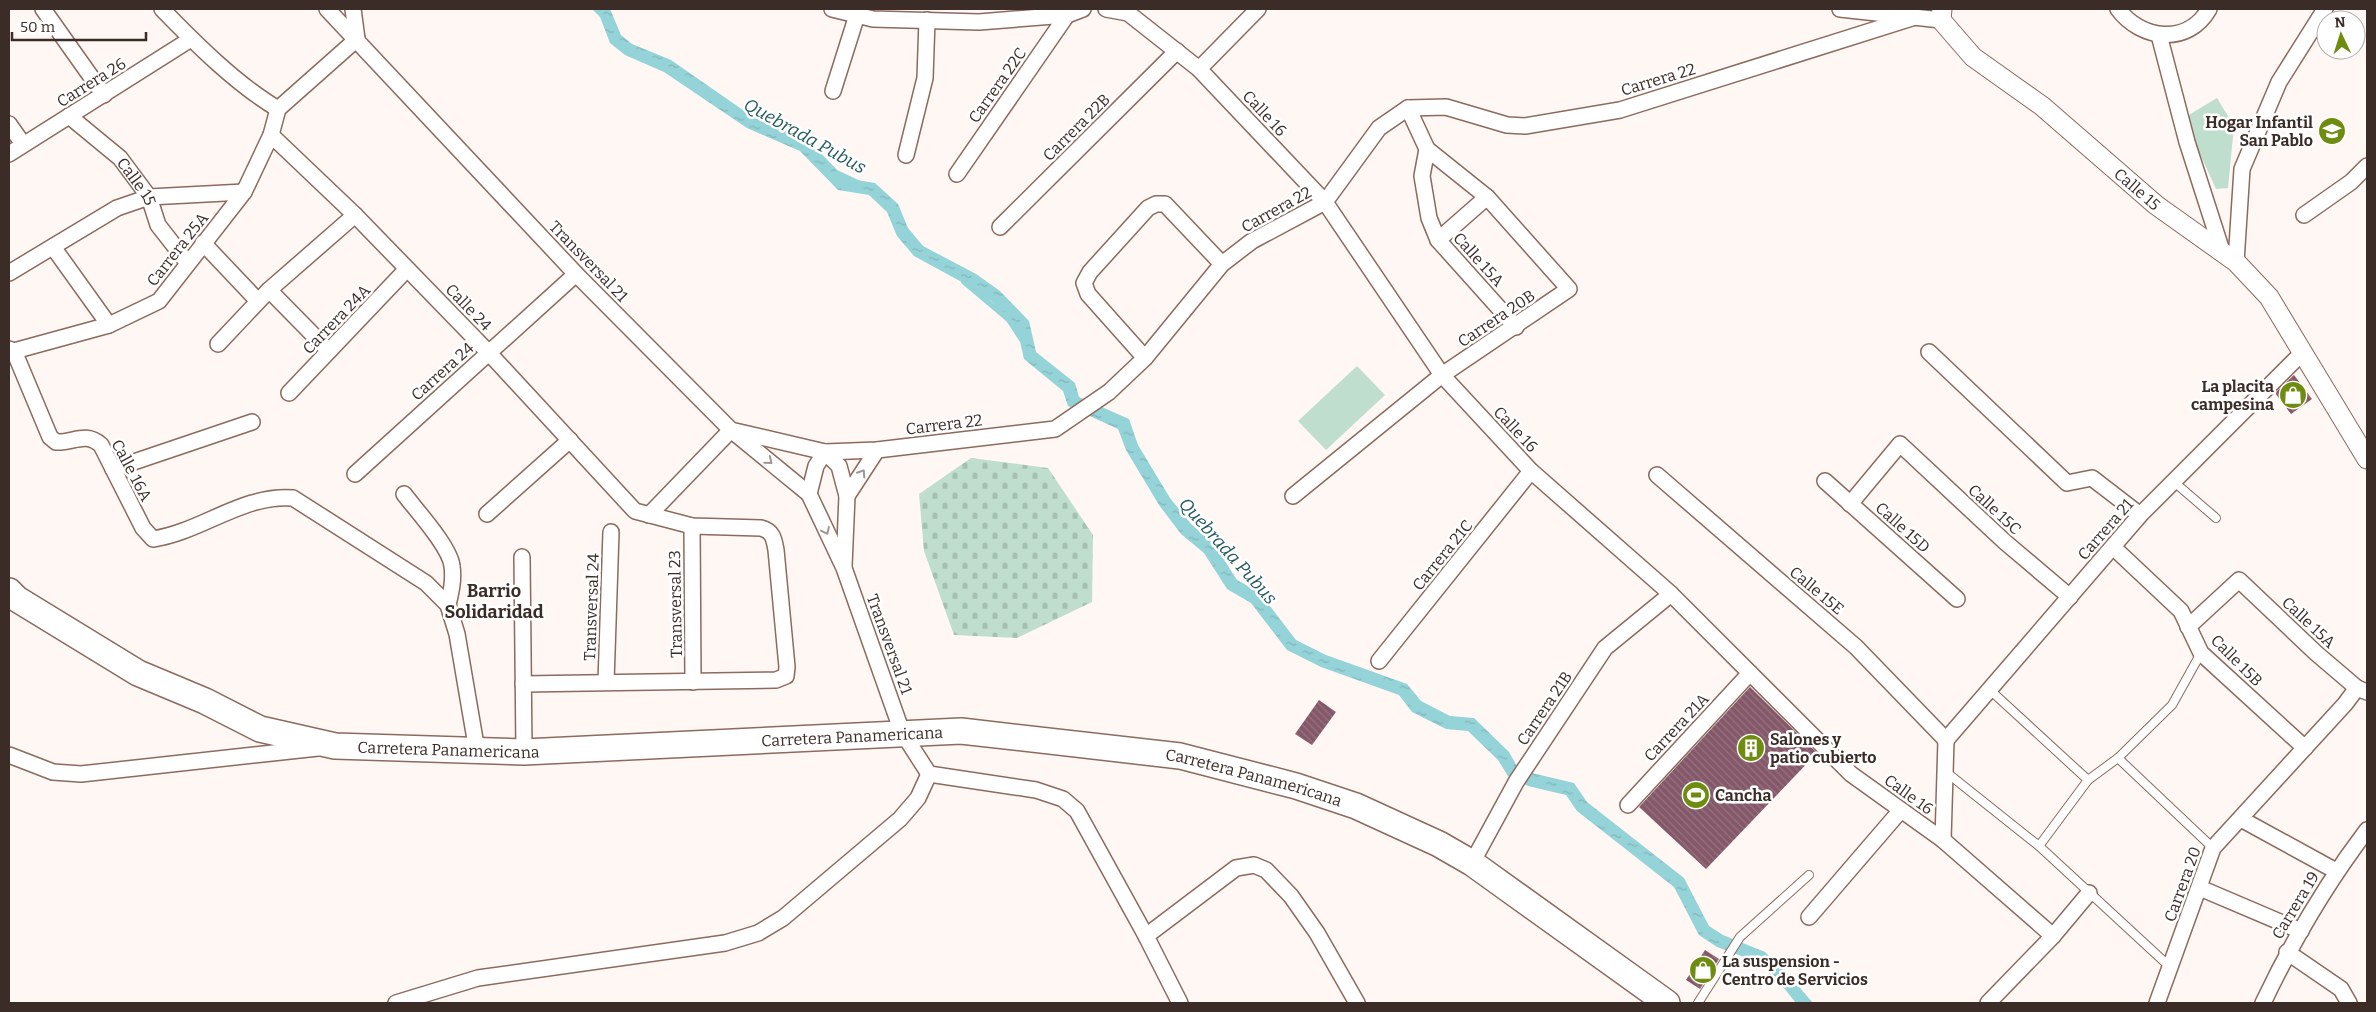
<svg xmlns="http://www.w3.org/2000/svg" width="2376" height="1012" font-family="Bitter,serif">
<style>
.cemetery{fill:url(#cemetery-stones)}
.green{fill:#bfdece}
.water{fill:url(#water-ripples)}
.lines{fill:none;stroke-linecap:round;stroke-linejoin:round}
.stream{stroke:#94d3d8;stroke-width:5.5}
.building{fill:url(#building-back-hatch)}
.service-casing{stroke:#8c6a5e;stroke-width:10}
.minor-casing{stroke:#8c6a5e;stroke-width:18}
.tertiary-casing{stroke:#8c6a5e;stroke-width:21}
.trunk-casing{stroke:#8c6a5e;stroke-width:28}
.service{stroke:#fff;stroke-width:8}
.minor{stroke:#fff;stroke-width:15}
.tertiary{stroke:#fff;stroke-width:19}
.trunk{stroke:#fff;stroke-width:25}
.oneway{stroke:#9d9693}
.labels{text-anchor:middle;stroke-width:5;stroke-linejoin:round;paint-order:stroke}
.street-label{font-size:16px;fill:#3b2c27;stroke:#fff}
.poi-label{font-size:16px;font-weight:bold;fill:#3b2c27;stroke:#fff;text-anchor:start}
.water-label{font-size:18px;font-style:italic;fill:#245a5e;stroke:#fff}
.neighbourhood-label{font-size:18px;font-weight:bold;fill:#3b2c27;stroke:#fff}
</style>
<defs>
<pattern id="cemetery-stones" width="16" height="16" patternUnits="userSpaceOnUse" patternTransform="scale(1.25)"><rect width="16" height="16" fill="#bfdece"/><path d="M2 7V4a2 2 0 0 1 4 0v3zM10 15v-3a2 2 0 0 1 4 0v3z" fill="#a5bfb1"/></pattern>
<pattern id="water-ripples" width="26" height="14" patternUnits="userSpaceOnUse" patternTransform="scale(1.25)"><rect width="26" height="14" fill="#94d3d8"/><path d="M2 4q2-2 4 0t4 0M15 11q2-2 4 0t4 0" fill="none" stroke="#80b5b9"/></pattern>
<pattern id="building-back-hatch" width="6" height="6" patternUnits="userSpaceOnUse" patternTransform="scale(1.25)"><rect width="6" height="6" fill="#855869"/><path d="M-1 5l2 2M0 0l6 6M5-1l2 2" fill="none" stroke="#95727e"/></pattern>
</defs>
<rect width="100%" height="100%" fill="#fff7f4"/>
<!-- cemetery -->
<polygon class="cemetery" points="971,458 1048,468 1093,535 1092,602 1017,638 954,635 924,551 919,494"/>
<!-- green -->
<g class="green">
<polygon points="2217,98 2234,126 2228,188 2216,189 2191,134 2187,116"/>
<polygon points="1357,366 1385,395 1326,450 1298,421"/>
</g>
<!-- water -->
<polygon class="water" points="592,9 610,9 621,35 632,44 671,60 753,117 808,140 845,178 875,183 898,204 908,228 923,246 976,274 1000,291 1029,321 1036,352 1075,383 1079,397 1129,419 1138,445 1170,498 1191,524 1214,544 1237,580 1260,593 1296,640 1326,655 1407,684 1421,701 1450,716 1474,718 1509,752 1517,766 1532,773 1574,783 1587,802 1684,878 1709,926 1723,935 1765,952 1788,974 1813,1003 1796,1003 1771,972 1755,961 1717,947 1699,935 1674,887 1577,811 1566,795 1528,786 1508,776 1498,760 1468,731 1446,729 1412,712 1399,695 1321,667 1287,650 1251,603 1227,589 1204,553 1181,534 1159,505 1126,450 1118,429 1068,406 1063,391 1024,359 1017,328 991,301 969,286 914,256 897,236 887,212 869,195 838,190 800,151 747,128 664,72 625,55 610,43 600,17"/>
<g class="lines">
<!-- stream -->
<g class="stream">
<polyline points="837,173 856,182"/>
<polyline points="964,282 1009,320 1022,340"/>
</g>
</g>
<!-- building -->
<g class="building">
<polygon points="2294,375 2312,399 2291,414 2275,393"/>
<polygon points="1750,687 1817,753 1706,869 1639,807"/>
<polygon points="1319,700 1336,712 1312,745 1295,734"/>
<polygon points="1705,950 1719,959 1700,989 1686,980"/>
</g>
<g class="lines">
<!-- service casing -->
<g class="service-casing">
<g id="service">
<polyline points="2173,481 2216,518"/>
<polyline points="1990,690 2088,780"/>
<polyline points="2118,758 2213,848"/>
<polyline points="1946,772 2039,846 2170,967"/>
<polyline points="2039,846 2088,780 2118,758 2172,705 2201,653"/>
<polyline points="1698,1003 1740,937 1809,875"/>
</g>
</g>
<!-- minor casing -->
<g class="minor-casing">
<g id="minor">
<polyline points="43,9 104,95"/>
<path d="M 162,9 C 195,43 237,85 278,109"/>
<polyline points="327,9 576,274 731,430 809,494 844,568 902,732 929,774 1036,790 1063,799 1077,811 1146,936 1180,1003"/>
<polyline points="353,9 357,39"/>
<polyline points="832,9 873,19 979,22 1067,15 1083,9"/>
<polyline points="1106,9 1128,13 1199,69 1325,202 1442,375 1531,471 1671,594 1851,774 1943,840 2053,936"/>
<polyline points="1840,9 1941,20"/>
<path d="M 2118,9 C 2141,40 2188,46 2209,9"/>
<polyline points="2159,35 2187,142 2222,251"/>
<polyline points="1199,69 1258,9"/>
<polyline points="833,91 857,15"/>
<path id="s1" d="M 69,116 L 120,158 L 149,197 L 158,225 L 187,262"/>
<polyline points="9,124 23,144"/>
<path d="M 271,135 L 355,215 L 489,353 L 635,511 L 692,526 L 761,528 C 773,531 774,539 776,550 L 787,667 L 786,676 L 776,680 L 523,684"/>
<polyline points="1427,149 1422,176 1429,218 1438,240 1516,327"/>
<polyline points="9,154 191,39"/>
<polyline points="906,155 925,78 927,20"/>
<polyline points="957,174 1067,15"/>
<polyline points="2304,215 2351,182 2367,166"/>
<polyline points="1000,227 1177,51"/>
<polyline points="1438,240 1487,197"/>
<polyline points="203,243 258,301"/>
<polyline points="53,247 109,325"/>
<polyline points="2236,262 2242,169 2279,82 2325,9"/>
<polyline points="9,273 117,208 149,197 244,192"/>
<polyline points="269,290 329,351"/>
<polyline points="218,344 269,290 355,215"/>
<path d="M 9,349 L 14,351 L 50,437 L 56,442 C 74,443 85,431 101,445 L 143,528 L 153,539 C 201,532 243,494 293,498 L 426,583 L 448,605 L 457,634 L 477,751"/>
<polyline points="14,351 109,325 159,301 244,192 271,135 278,109 357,39"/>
<polyline points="1929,352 2067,483 2092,478 2140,515"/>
<polyline points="1145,358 1088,294 1084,283 1090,272 1148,208 1156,204 1165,204 1222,264"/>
<polyline points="289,393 407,269"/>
<polyline points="735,431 825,452 877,450 1055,429 1109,392 1145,358 1222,264 1252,241 1325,202 1379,128 1408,108 1446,107 1507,125 1525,126 1620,110 1915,17"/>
<polyline points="113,469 252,422"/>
<polyline points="355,474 576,274"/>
<polyline points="1657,475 1856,647 1946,740"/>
<polyline points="1825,481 1957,599"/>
<path d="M 404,494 C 416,510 450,547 452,566 C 454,580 451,592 448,605"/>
<polyline points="809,494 816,466 825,452 839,466 847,496 844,566"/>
<polyline points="847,496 877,450"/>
<polyline points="1293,496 1442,375 1569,289 1487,197 1427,149 1408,108"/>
<polyline points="1850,504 1900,444 2005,542 2070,597"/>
<polyline points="487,514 570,440"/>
<polyline points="649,515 731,430"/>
<polyline points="692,526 693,682"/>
<polyline points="2113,547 2181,611 2201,653 2305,748"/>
<polyline points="522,557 524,752"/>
<polyline points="2188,627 2239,580 2316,653 2357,688"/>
<polyline points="1379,661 1531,471"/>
<polyline points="606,682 611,532"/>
<polyline points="1946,740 2140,515 2303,352"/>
<polyline points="9,755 53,772 81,774 318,748"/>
<polyline points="1628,805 1750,673"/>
<polyline points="2241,819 2336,871"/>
<polyline points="1943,840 1946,740"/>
<polyline points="1472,863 1516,782 1605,648 1671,594"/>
<polyline points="2200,888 2301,931"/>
<polyline points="1809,917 1901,810"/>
<polyline points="1146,936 1236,868 1254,865 1266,870 1291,896 1317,933 1357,1003"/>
<polyline points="2287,952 2341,989 2349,1003"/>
<polyline points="396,1003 478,978 725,943 758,933 783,918 900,819 918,798 929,774"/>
<polyline points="1988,1003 2053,936 2089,893"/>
<polyline points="2157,1003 2213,848 2345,704 2357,688 2367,692"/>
<path d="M 2263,1003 C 2292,942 2326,884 2367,830"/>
</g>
</g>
<!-- tertiary casing -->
<g class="tertiary-casing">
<g id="tertiary">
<path id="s2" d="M 1942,9 L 1941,20 L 1973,57 L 2042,106 L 2156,205 L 2236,262 L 2269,297 L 2367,459"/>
</g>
</g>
<!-- trunk casing -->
<g class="trunk-casing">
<g id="trunk">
<path id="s3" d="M 9,591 L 17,599 L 138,673 L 205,701 L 260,729 L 335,746 L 524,752 L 961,731 L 1180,756 L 1296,786 L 1356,806 L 1439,844 L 1472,863 L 1667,1003"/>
</g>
</g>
<!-- service -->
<use href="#service" class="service"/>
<!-- minor -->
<use href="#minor" class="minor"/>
<!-- tertiary -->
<use href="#tertiary" class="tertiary"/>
<!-- trunk -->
<use href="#trunk" class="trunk"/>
</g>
<!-- one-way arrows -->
<defs><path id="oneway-chevron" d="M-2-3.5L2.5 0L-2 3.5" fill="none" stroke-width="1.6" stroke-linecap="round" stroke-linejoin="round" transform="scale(1.25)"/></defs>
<g class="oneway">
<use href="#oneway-chevron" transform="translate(769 461) rotate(39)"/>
<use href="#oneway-chevron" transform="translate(862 473) rotate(-57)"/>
<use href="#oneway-chevron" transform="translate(826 531) rotate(65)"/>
</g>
<!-- icons -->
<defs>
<g id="school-disc" transform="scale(1.4375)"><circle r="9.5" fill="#6e8d10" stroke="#fff"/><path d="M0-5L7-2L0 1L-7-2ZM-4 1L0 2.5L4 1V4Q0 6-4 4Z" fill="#fff"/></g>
<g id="shop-disc" transform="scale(1.4375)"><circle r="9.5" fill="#6e8d10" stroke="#fff"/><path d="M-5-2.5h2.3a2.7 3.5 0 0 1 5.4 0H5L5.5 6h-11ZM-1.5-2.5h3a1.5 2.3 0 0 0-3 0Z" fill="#fff"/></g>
<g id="building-disc" transform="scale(1.4375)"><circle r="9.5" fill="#6e8d10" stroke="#fff"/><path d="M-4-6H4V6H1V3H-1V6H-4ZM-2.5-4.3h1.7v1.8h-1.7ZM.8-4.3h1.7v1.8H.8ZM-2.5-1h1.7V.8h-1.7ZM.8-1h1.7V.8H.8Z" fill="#fff"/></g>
<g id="stadium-disc" transform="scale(1.4375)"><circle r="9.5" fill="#6e8d10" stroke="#fff"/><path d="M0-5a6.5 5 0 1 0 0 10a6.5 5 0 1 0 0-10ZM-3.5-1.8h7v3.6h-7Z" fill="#fff"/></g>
</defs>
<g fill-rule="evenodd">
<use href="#school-disc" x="2332" y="131"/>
<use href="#shop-disc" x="2293" y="395"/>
<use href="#building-disc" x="1751" y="748"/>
<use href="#stadium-disc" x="1696" y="795"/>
<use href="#shop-disc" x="1703" y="970"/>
</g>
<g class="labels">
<!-- street labels -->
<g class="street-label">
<text transform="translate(1658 79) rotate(-17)" y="6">Carrera 22</text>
<text transform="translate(91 82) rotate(-32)" y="6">Carrera 26</text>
<text transform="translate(997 85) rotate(-55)" y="6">Carrera 22C</text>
<text transform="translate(1265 113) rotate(47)" y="6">Calle 16</text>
<text transform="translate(1076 127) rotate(-45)" y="6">Carrera 22B</text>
<text dy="6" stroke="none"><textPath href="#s1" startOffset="95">Calle 15</textPath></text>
<text dy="6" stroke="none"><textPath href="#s2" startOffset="271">Calle 15</textPath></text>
<text transform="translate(1276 209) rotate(-29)" y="6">Carrera 22</text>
<text transform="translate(177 249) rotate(-52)" y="6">Carrera 25A</text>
<text transform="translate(1479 259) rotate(48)" y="6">Calle 15A</text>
<text transform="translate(589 261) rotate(46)" y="6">Transversal 21</text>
<text transform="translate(469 307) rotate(46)" y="6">Calle 24</text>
<text transform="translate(1496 318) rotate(-34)" y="6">Carrera 20B</text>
<text transform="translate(336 319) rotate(-46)" y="6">Carrera 24A</text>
<text transform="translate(442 371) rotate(-42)" y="6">Carrera 24</text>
<text transform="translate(944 424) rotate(-7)" y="6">Carrera 22</text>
<text transform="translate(1516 429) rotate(47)" y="6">Calle 16</text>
<text transform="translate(132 470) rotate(62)" y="6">Calle 16A</text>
<text transform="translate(1995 509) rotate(43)" y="6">Calle 15C</text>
<text transform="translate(1903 527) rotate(42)" y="6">Calle 15D</text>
<text transform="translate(2105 529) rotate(-49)" y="6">Carrera 21</text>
<text transform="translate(1442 555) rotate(-51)" y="6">Carrera 21C</text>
<text transform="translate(1817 590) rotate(40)" y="6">Calle 15E</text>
<text transform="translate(675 604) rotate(-91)" y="6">Transversal 23</text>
<text transform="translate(591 607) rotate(-88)" y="6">Transversal 24</text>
<text transform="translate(2309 622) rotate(43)" y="6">Calle 15A</text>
<text transform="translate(890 644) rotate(70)" y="6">Transversal 21</text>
<text transform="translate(2237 660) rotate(45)" y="6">Calle 15B</text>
<text transform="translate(1544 708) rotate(-56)" y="6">Carrera 21B</text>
<text transform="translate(1676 727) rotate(-47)" y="6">Carrera 21A</text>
<text dy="6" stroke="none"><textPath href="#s3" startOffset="882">Carretera Panamericana</textPath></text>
<text dy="6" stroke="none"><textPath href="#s3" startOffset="478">Carretera Panamericana</textPath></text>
<text dy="6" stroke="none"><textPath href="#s3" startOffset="1288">Carretera Panamericana</textPath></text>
<text transform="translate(1909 794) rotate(36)" y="6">Calle 16</text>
<text transform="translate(2182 884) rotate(-70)" y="6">Carrera 20</text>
<text transform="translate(2295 905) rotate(-59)" y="6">Carrera 19</text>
</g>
<!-- poi labels -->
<g class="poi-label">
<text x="2313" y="128" text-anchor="end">Hogar Infantil<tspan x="2313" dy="18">San Pablo</tspan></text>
<text x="2274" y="392" text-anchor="end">La placita<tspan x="2274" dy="18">campesina</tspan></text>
<text x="1770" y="745">Salones y<tspan x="1770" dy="18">patio cubierto</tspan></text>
<text x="1715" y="801">Cancha</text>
<text x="1722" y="967">La suspension -<tspan x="1722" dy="18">Centro de Servicios</tspan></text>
</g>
<!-- water labels -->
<g class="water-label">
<text transform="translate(805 136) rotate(29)" y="6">Quebrada Pubus</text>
<text transform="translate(1228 551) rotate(48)" y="6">Quebrada Pubus</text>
</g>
<!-- neighbourhood labels -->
<g class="neighbourhood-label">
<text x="494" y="597">Barrio<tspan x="494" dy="21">Solidaridad</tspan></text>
</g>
</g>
<!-- border -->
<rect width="2376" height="1012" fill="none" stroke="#3b2c27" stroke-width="20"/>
<!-- north arrow -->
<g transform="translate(2341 35) rotate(356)"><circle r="24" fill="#ffffff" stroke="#b1aba9"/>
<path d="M0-4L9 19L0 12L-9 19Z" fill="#6e8d10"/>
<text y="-8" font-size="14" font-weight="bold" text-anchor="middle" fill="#3b2c27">N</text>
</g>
<!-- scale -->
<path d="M12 32v8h134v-8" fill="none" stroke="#3b2c27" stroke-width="2.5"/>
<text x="20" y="32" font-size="15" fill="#3b2c27" stroke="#ffffff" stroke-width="4" paint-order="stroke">50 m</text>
</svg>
